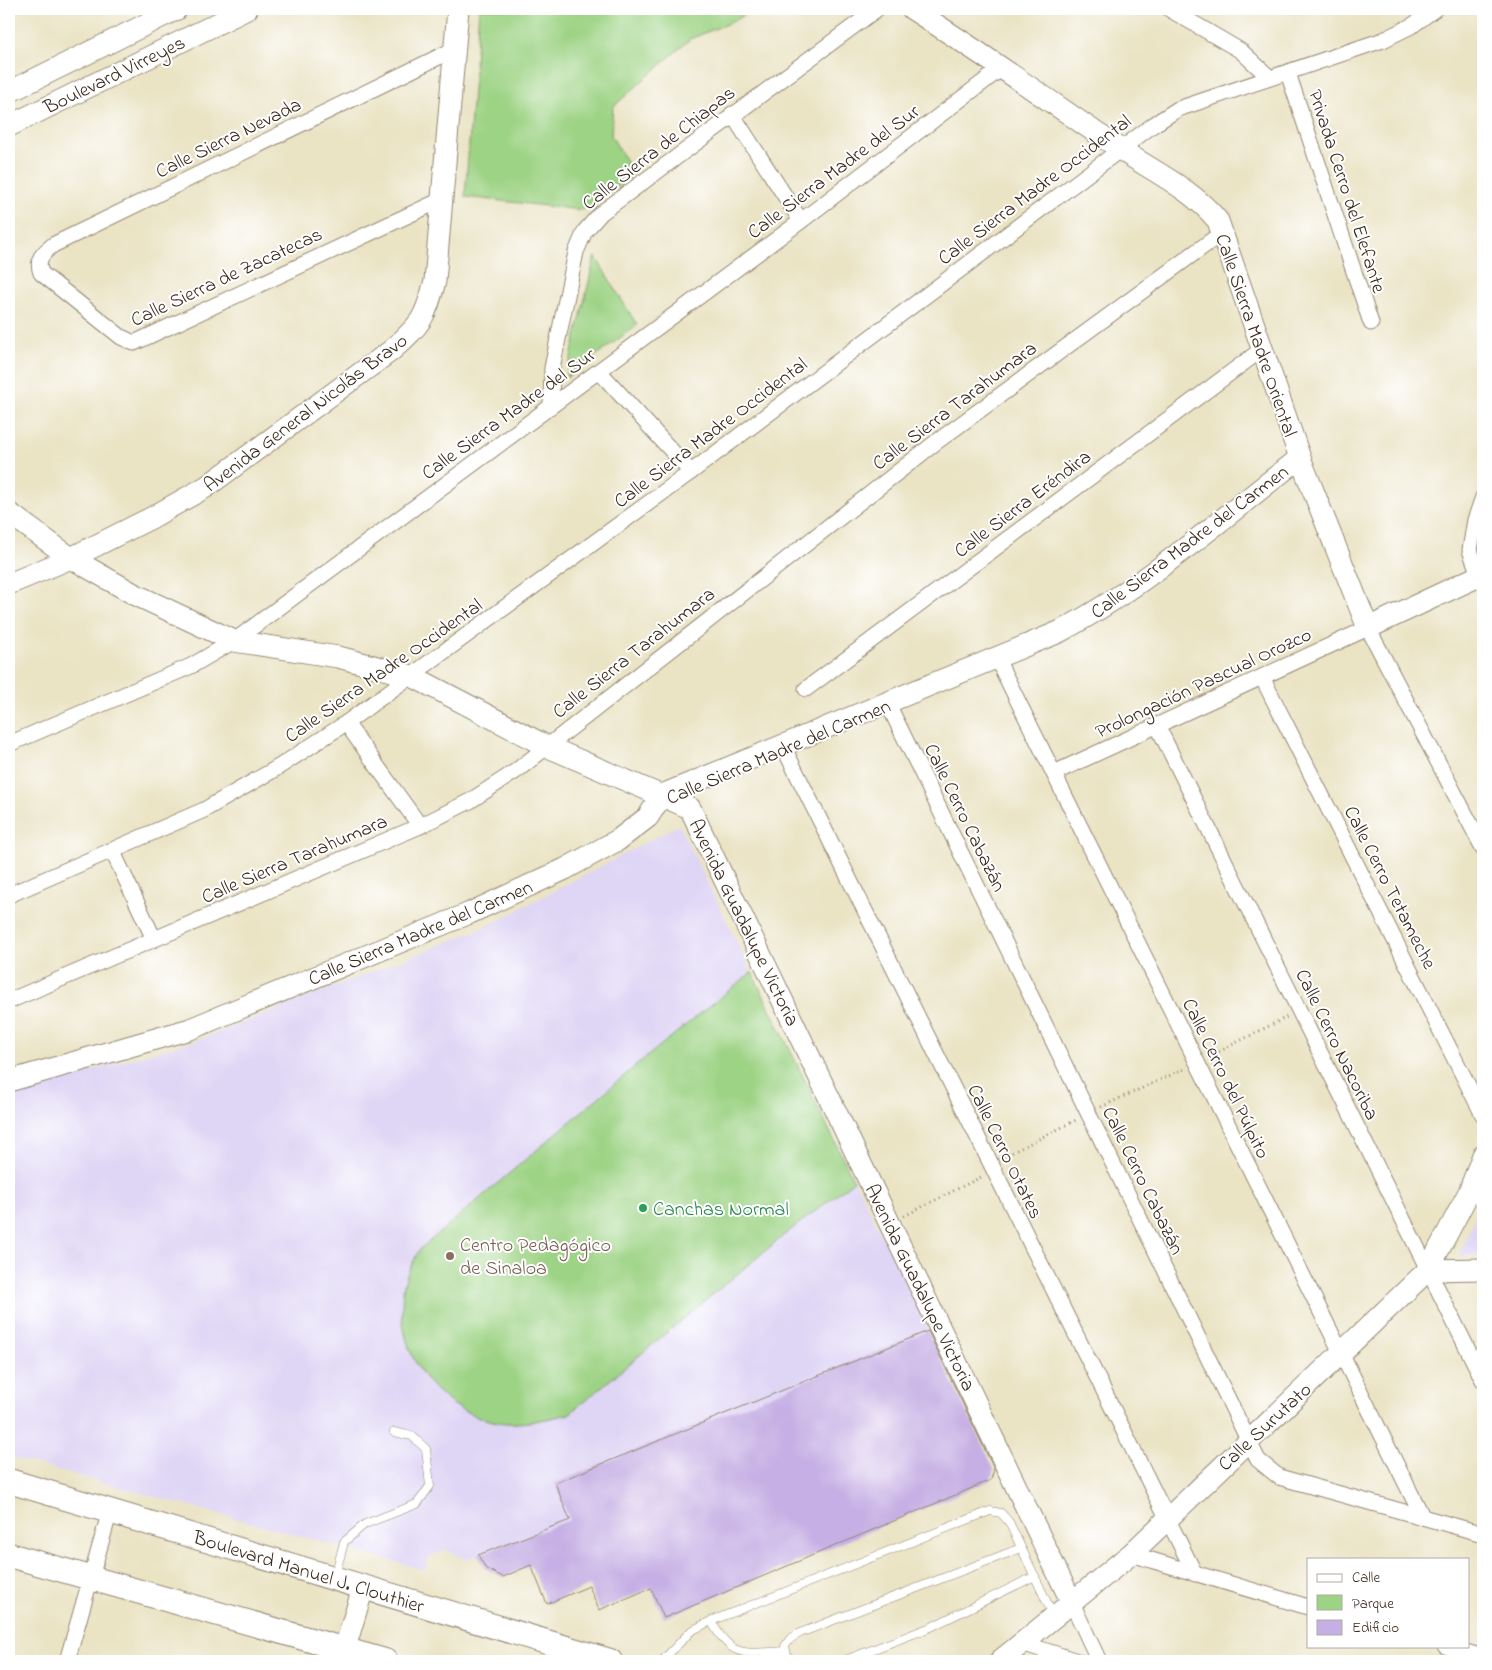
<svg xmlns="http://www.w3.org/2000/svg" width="1492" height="1670" font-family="'Indie Flower',sans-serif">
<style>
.built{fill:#dfd5f5}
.green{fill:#9dd384;stroke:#6c7e51}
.building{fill:#c6afe4}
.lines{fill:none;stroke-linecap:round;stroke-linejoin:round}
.lane-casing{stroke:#928671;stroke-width:9}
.street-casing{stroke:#928671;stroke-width:17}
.secondary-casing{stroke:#928671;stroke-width:23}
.primary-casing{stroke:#928671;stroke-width:26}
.path{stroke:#928671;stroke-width:3;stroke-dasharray:1 4;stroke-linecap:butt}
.lane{stroke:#fff;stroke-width:8}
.street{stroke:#fff;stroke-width:15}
.secondary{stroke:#fff;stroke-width:21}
.primary{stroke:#fff;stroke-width:24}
.leisure-dot{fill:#2e9e5b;stroke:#fff;stroke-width:2}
.education-dot{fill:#8d6e63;stroke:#fff;stroke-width:2}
.labels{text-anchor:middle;stroke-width:4;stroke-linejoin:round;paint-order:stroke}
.street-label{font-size:20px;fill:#3b2a1e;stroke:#fff}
.leisure-label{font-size:20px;fill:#27864d;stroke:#fff;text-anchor:start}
.education-label{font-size:20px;fill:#785e54;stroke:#fff;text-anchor:start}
</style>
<rect width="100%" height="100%" fill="#fff"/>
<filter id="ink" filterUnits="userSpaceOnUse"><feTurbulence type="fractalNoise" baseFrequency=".02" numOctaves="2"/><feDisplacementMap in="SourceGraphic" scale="10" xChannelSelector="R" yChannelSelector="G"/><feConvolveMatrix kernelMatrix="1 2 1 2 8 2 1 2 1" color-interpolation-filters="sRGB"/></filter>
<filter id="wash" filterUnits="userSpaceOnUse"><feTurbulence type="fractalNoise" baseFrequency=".0096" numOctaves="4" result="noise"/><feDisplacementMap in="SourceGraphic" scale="20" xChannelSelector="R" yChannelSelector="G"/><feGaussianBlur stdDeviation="1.12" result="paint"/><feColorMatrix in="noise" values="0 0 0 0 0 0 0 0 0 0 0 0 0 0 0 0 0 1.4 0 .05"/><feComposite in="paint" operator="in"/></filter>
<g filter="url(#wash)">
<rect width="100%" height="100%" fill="#eae3c4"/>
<!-- built -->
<g class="built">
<polygon points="679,825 929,1331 555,1483 570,1520 467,1559 445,1550 429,1557 425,1570 9,1457 9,1094 201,1039 486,927"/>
<polygon points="1483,1196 1483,1255 1459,1256"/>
</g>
<!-- green -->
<g class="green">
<polygon points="479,9 752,9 734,21 690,39 613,107 611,135 634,175 582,210 465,197"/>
<polygon points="595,256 637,325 566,378"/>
<path d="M 752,972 L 854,1181 L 783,1236 L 569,1414 C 545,1419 518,1427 493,1421 C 430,1407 393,1348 404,1285 C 406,1274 414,1261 419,1250 L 645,1058 Z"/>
</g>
<g id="blocks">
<!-- building -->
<polygon class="building" points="928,1331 994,1469 991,1480 664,1618 651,1588 599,1610 589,1586 547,1604 531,1565 503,1577 486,1569 478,1555 570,1520 555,1483"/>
</g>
</g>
<g filter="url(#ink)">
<use href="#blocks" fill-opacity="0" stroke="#928671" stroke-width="1"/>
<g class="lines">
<!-- lane casing -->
<g class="lane-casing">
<g id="lane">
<polyline points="335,1576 344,1542 365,1524 417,1504 430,1486 426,1449 412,1436 394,1432"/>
<path d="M 711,1621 C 733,1660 744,1653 785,1651"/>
<polyline points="662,1661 691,1631 711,1621 990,1511 1001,1513 1009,1522 1053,1615"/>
<polyline points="792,1661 787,1655 785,1646 790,1639 800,1633 1021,1548"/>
<polyline points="843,1661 931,1627 1035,1576"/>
</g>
</g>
<!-- street casing -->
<g class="street-casing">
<g id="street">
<polyline points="1169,9 1241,51 1270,78"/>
<polyline points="1288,73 1371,323"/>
<polyline points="732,114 801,221"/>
<path d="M 441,200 L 134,343 L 121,337 L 41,273 C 36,259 42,254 53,245 L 453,50"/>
<polyline points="599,371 691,472"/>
<polyline points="551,405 552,368 576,252 585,231 601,213 877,9"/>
<polyline points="1479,575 1470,550 1475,520 1483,497"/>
<polyline points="997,659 1422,1516"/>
<polyline points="1262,677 1483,1115"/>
<polyline points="806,689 1261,350"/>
<polyline points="888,704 1258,1460 1279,1477 1483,1534"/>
<polyline points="346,723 420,826"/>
<polyline points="1157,725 1483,1380"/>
<polyline points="9,744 191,666 234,641 801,221 1003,67"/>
<polyline points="783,746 1195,1574"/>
<polyline points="1054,773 1368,628 1483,848"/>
<polyline points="112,850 154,939"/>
<polyline points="9,895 204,810 277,768 346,723 691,472 1153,125 1178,109 1383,40 1413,25 1435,9"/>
<polyline points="9,1001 420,826 470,801 516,771 935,443 1223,232"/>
<polyline points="1131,1554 1308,1607"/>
<polyline points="1072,1603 1099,1661"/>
<polyline points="1022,1643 1077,1661"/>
<polyline points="1445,1646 1483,1657"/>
<polyline points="67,1661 110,1511"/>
</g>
</g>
<!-- secondary casing -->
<g class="secondary-casing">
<g id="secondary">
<path d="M 912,9 C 983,54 1051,102 1120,149 C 1154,172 1192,189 1218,221 L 1300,458 L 1368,628 L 1483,574"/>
<polyline points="9,92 177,9"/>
<polyline points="9,126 247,9"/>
<polyline points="9,513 71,558 134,594 234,641 338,657 412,676 546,746 690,808 1072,1603"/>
<path d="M 9,584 L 71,558 L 151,518 L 206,487 L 392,350 C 422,323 425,319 435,281 L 458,9"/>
<path d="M 9,1081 L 190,1029 L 470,913 L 565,869 L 618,840 L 648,817 L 662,795 L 1059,632 C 1146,586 1222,518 1300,458"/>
<polyline points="1428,1270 1483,1269"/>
<polyline points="341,1661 363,1588"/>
<polyline points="1000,1661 1131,1554 1428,1270 1469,1192 1483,1155"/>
</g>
</g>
<!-- primary casing -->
<g class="primary-casing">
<g id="primary">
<polyline points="9,1481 610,1661"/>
<polyline points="9,1555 385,1661"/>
</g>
</g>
<!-- path -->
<g class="path">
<polyline points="1210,1056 1287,1017"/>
<polyline points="1101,1107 1184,1069"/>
<polyline points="1003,1157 1076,1120"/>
<polyline points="904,1216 981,1177"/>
</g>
<!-- lane -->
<use href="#lane" class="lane"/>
<!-- street -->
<use href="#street" class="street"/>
<!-- secondary -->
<use href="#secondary" class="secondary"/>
<!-- primary -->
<use href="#primary" class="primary"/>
</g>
</g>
<!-- markers -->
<circle class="leisure-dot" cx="643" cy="1208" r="5"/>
<circle class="education-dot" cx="450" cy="1256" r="5"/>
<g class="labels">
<!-- street labels -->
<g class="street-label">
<text transform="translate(114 74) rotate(-26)" y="7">Boulevard Virreyes</text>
<text transform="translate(228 137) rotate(-26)" y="7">Calle Sierra Nevada</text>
<text transform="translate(658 147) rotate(-38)" y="7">Calle Sierra de Chiapas</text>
<text transform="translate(833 171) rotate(-37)" y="7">Calle Sierra Madre del Sur</text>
<text transform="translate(1034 189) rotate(-37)" y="7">Calle Sierra Madre Occidental</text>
<text transform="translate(1348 191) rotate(72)" y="7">Privada Cerro del Elefante</text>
<text transform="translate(226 276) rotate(-25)" y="7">Calle Sierra de Zacatecas</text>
<text transform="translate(1257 335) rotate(71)" y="7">Calle Sierra Madre Oriental</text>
<text transform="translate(954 405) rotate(-37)" y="7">Calle Sierra Tarahumara</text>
<text transform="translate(305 412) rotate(-37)" y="7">Avenida General Nicolás Bravo</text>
<text transform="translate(508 413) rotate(-36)" y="7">Calle Sierra Madre del Sur</text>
<text transform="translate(710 432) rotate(-37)" y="7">Calle Sierra Madre Occidental</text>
<text transform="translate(1022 503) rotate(-37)" y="7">Calle Sierra Eréndira</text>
<text transform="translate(1189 541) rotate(-37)" y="7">Calle Sierra Madre del Carmen</text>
<text transform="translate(633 652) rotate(-38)" y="7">Calle Sierra Tarahumara</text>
<text transform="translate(383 670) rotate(-35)" y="7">Calle Sierra Madre Occidental</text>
<text transform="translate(1203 682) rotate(-25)" y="7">Prolongación Pascual Orozco</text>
<text transform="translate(778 751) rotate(-23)" y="7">Calle Sierra Madre del Carmen</text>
<text transform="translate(966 817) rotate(64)" y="7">Calle Cerro Cabazán</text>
<text transform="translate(294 858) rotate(-23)" y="7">Calle Sierra Tarahumara</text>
<text transform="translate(1391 887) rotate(63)" y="7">Calle Cerro Tetameche</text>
<text transform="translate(745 922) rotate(64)" y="7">Avenida Guadalupe Victoria</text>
<text transform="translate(420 932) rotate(-23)" y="7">Calle Sierra Madre del Carmen</text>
<text transform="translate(1338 1044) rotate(64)" y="7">Calle Cerro Nacoriba</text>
<text transform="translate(1227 1078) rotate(64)" y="7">Calle Cerro del Púlpito</text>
<text transform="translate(1006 1151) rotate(64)" y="7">Calle Cerro Otates</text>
<text transform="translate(1144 1180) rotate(64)" y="7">Calle Cerro Cabazán</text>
<text transform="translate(921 1287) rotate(64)" y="7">Avenida Guadalupe Victoria</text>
<text transform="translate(1264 1426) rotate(-43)" y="7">Calle Surutato</text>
<text transform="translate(309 1571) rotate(17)" y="7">Boulevard Manuel J. Clouthier</text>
</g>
<!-- leisure labels -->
<g class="leisure-label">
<text x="653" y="1215">Canchas Normal</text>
</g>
<!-- education labels -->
<g class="education-label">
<text x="460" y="1251">Centro Pedagógico<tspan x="460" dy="23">de Sinaloa</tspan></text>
</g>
</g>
<!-- margin -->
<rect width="1492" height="1670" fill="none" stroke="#fff" stroke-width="30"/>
<!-- legend -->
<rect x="1307" y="1558" width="162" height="90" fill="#ffffff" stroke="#b1aaa5"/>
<rect x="1317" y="1574" width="25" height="8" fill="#ffffff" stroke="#b1aaa5"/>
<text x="1352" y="1582" font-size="15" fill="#3b2a1e">Calle</text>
<rect x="1317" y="1595" width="25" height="15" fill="#9dd384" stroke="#b1aaa5"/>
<text x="1352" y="1608" font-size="15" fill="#3b2a1e">Parque</text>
<rect x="1317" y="1620" width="25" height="15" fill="#c6afe4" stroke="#b1aaa5"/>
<text x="1352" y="1632" font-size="15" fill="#3b2a1e">Edificio</text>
</svg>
